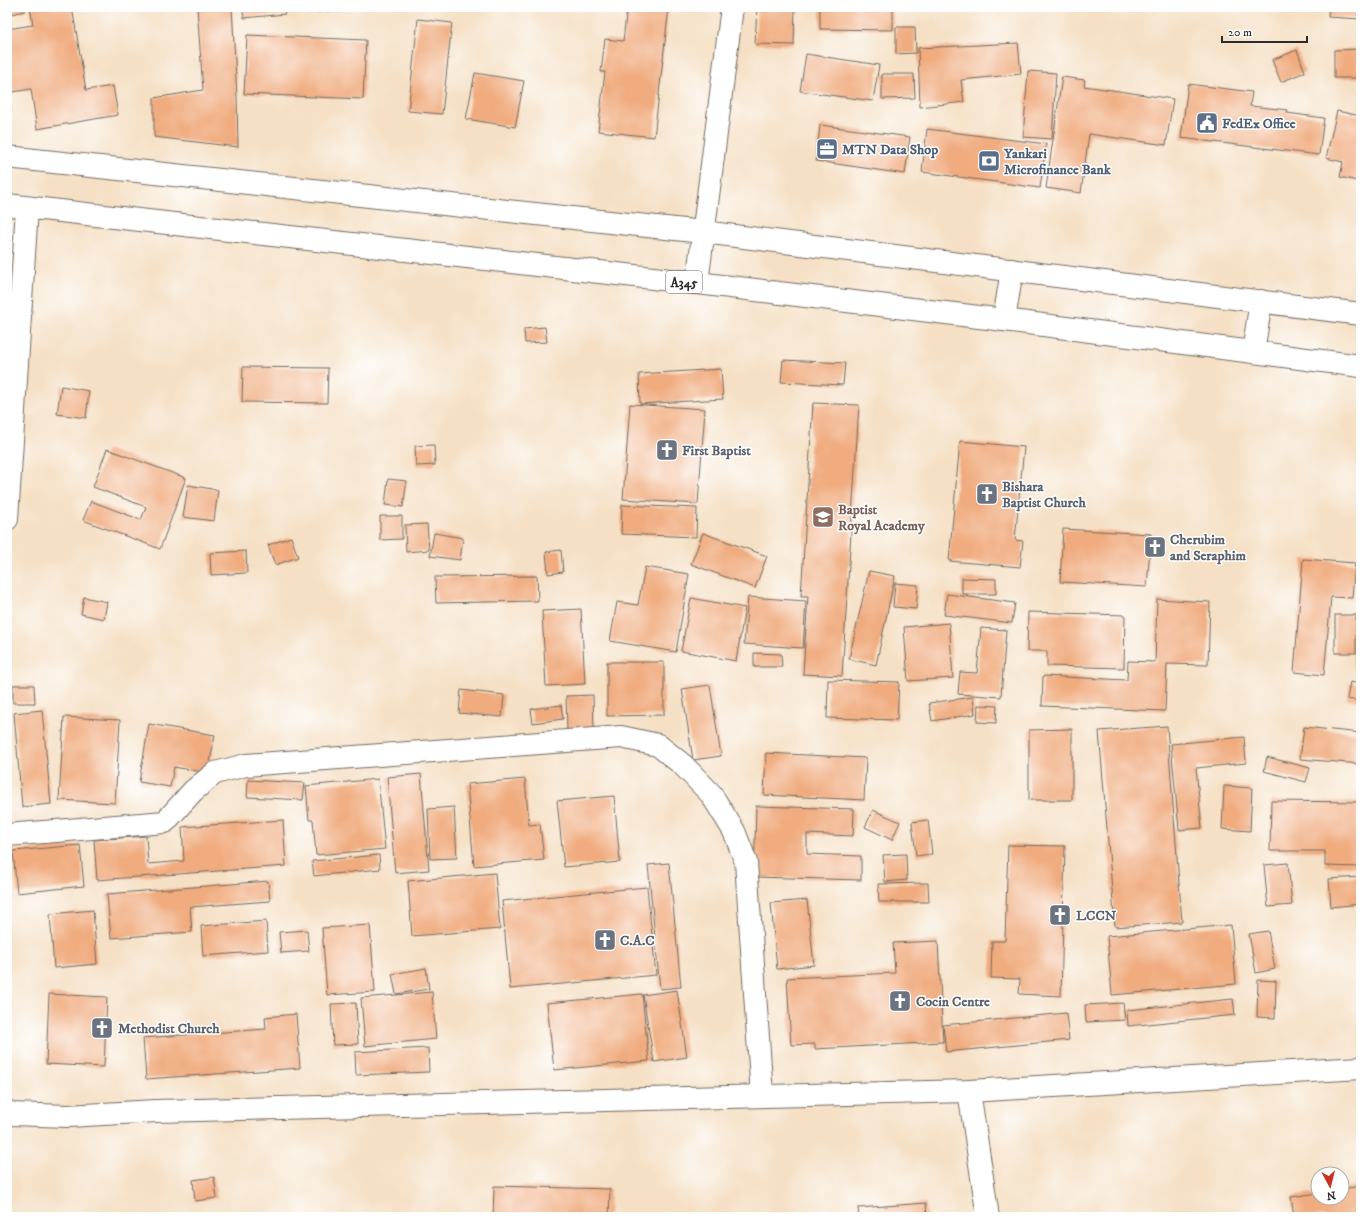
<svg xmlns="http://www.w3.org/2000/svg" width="1368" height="1224" font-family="'IM FELL DW Pica',serif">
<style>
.building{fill:#f0ab7e}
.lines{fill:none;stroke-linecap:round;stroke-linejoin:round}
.minor-casing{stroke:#726a61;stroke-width:24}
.trunk-casing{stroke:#726a61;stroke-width:24}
.minor{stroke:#fff;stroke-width:22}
.trunk{stroke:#fff;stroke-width:22}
.labels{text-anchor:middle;stroke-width:3;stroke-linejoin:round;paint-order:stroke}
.shield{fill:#fff;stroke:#6b6b6b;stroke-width:1}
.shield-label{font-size:13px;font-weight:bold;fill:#2b2b2b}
.service-label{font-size:14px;font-weight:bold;fill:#4e5e75;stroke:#fff;text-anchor:start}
.worship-label{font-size:14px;font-weight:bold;fill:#5b616d;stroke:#fff;text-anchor:start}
.education-label{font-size:14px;font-weight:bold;fill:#785e54;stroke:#fff;text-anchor:start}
</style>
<rect width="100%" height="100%" fill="#fff"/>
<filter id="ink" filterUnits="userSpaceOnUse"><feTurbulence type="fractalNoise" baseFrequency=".025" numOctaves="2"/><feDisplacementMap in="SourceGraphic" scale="8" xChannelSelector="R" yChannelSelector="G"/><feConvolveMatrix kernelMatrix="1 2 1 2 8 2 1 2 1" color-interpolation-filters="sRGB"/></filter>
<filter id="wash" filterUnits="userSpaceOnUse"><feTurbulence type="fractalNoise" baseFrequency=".012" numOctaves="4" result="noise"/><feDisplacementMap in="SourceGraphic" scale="16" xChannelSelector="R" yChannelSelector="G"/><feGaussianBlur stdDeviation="0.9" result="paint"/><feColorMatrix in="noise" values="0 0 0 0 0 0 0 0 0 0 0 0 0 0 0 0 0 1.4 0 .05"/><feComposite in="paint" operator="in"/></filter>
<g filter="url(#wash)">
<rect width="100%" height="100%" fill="#f5e0c5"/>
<g id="blocks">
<!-- building -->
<g class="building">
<polygon points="7,7 25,7 25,11 7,15"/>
<polygon points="30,7 72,7 86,90 113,86 118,115 37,129 31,89 7,93 7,29 33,25"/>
<polygon points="197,7 232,7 237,97 238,147 154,137 154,98 203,90"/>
<polygon points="242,7 284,7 285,14 244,18"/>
<polygon points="308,7 349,7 350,9 308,13"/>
<polygon points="627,7 669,7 654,137 598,131 605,72 601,72 605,39 623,41"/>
<polygon points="757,7 795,7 794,45 755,44"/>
<polygon points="820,7 893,7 893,30 820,29"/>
<polygon points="1329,7 1361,7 1361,19 1328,17"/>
<polygon points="418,19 452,23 442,114 408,111"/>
<polygon points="896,27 915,27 916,53 896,54"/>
<polygon points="247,35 366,40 363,99 244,94"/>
<polygon points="1018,43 1021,74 961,80 964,102 920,107 918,48"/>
<polygon points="1361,49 1361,78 1334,78 1334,50"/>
<polygon points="1297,50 1305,72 1281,82 1272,60"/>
<polygon points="806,54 879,65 873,101 800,91"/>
<polygon points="1028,71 1056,73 1052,139 1023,137"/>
<polygon points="475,73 524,81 515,127 466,119"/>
<polygon points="882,74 914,74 915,98 882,99"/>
<polygon points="1062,77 1085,80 1084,86 1173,99 1166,145 1089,134 1081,193 1046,188"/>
<polygon points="1188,84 1252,92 1250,106 1288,110 1287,113 1324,118 1319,155 1181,138"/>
<polygon points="7,94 11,112 7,113"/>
<polygon points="1337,111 1361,116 1361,163 1357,181 1340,177 1343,162 1326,158"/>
<polygon points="820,125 910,137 905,174 816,161"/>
<polygon points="927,129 1046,144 1040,188 922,172"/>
<polygon points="545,327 547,342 525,343 524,329"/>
<polygon points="783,360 845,363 843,385 781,382"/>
<polygon points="243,367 328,368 327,403 242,402"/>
<polygon points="721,369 723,399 640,404 639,374"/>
<polygon points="61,386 89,391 86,418 57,414"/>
<polygon points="813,403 859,405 842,676 803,674 808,596 801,596"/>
<polygon points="630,404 705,409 698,504 623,499"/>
<polygon points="960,441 1024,447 1015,540 1023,541 1020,567 949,561"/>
<polygon points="434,445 435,465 416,466 415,446"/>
<polygon points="107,449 186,478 160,549 83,520 91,501 141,520 146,507 93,487"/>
<polygon points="388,479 407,481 403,507 385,505"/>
<polygon points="188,485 218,490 214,521 183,517"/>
<polygon points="622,505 697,508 696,537 621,534"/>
<polygon points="380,516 402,516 402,539 380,540"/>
<polygon points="427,524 429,550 406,552 405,525"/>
<polygon points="1063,529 1151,534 1147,587 1060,582"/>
<polygon points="434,533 463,538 460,560 430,556"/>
<polygon points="703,533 767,556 755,588 691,564"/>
<polygon points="291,537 298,557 275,565 268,545"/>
<polygon points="561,550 563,572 548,574 546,552"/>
<polygon points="246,551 247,573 211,575 210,553"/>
<polygon points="1303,559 1355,563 1352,598 1331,597 1324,675 1294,672"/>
<polygon points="645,567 689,574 676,652 610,641 617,602 638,605"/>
<rect x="1358" y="570" width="3" height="106"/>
<polygon points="869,571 895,576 876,665 849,659"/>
<polygon points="537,576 538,601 436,603 435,577"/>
<polygon points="962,578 996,579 996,594 962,594"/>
<polygon points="895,583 918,585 916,609 893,607"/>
<polygon points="947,594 1015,603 1012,623 944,615"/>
<polygon points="84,597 107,602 104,619 81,614"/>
<polygon points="748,597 806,601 803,648 744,644"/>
<polygon points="691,598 745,608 736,661 681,651"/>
<polygon points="1157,599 1210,602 1208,665 1167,664 1165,711 1042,706 1043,676 1127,680 1128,661 1155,662"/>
<polygon points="581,609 585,684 546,686 542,611"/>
<polygon points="1028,612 1125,615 1124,668 1047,666 1047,651 1027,651"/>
<rect x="1335" y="615" width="21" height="38"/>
<polygon points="949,623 953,678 908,681 904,627"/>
<polygon points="981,628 1006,630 1001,697 958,694 960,672 977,673"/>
<polygon points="754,653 781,654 782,667 754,667"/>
<polygon points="607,662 664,662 664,715 607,716"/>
<polygon points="828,680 899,682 897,720 827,718"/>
<polygon points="1350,682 1361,684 1361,701 1347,699"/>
<polygon points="13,685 34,685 35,703 13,703"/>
<polygon points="710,685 721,756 693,760 682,689"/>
<polygon points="461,690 504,695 502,717 459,713"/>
<polygon points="593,695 594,730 567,731 566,696"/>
<polygon points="973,697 975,714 932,721 929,703"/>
<polygon points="561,705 563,719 533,723 531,709"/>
<polygon points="978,705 997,706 996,723 977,722"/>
<polygon points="42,710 51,804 22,807 14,713"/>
<polygon points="64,717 120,720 115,803 59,800"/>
<polygon points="149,724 215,735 208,773 174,767 170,787 139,782"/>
<polygon points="1167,726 1182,922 1115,927 1099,731"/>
<polygon points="1304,727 1361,733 1361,764 1300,759"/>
<polygon points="1072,729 1072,800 1029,800 1029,730"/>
<polygon points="1244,737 1246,763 1196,768 1202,828 1179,830 1171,744"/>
<polygon points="766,753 866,758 864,800 764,795"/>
<polygon points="1267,757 1310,768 1306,782 1264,771"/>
<polygon points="421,774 429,870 395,873 387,777"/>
<polygon points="378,779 385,849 316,855 313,820 309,820 306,786"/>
<polygon points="525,779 529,825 540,824 544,860 474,866 467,784"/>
<polygon points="248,780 305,783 303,800 247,797"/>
<polygon points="1224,786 1252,788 1250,831 1222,829"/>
<polygon points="614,796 620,862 564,867 557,801"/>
<polygon points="1271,801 1361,802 1361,867 1325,866 1325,851 1270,851"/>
<polygon points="756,806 854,809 853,836 807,834 807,854 861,856 861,880 754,877"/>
<polygon points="454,807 457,858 430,859 428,809"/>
<polygon points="873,810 900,822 892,840 865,827"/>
<polygon points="283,820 286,866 97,880 94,840 146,836 148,864 184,861 182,827"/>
<polygon points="928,820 932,854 916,856 912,822"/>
<polygon points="80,845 84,886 17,893 13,851"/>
<polygon points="1008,845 1065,846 1061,996 1019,994 1020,979 991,978 992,941 1005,941"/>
<polygon points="906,854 907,880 885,882 883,855"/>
<polygon points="379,855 380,869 314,876 312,861"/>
<polygon points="669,863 681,987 660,989 648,865"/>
<polygon points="1288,863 1292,905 1268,907 1264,865"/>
<polygon points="495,873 500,929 412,936 408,881"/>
<polygon points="1361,877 1361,904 1331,907 1329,879"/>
<polygon points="268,881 270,901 190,907 192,932 111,938 107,894"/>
<polygon points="928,883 929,902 879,902 878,884"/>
<polygon points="647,887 656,975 510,989 502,901"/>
<polygon points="807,900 814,965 777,969 771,903"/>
<polygon points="93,910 97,964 54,968 50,914"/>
<polygon points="266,921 268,951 203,956 201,926"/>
<polygon points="370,925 375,992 327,995 322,928"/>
<polygon points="1231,925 1236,984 1112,995 1107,936"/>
<polygon points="307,930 309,951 281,953 279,932"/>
<polygon points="1268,931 1275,969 1256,973 1249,934"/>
<polygon points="938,941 943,1042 815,1049 815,1044 791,1045 787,978 895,973 893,943"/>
<polygon points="426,968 429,989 396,994 392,974"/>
<polygon points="1258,980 1276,981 1275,1018 1257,1017"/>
<polygon points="677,990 687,1057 654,1062 643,995"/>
<polygon points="432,992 436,1039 365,1046 361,998"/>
<polygon points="49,994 107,997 104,1067 46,1064"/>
<polygon points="642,994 649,1061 554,1070 547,1003"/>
<polygon points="1233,999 1235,1015 1128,1026 1127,1010"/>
<polygon points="356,1003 358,1044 333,1045 331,1004"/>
<polygon points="1123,1003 1125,1020 1086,1022 1085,1005"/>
<polygon points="1066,1013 1069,1040 946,1052 943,1025"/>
<polygon points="296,1014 300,1068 146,1079 143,1038 266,1029 265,1017"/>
<polygon points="428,1048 429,1072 356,1075 355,1052"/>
<polygon points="214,1177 217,1198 195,1201 193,1180"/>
<polygon points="494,1186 610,1189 609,1217 493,1217"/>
<polygon points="1361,1186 1361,1217 1294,1217 1291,1197 1318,1193 1318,1198 1342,1198 1342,1189"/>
<polygon points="926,1203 927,1217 859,1217 858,1208"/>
</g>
</g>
</g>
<g filter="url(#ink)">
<use href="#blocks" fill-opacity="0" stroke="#726a61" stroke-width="1"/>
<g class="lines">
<!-- minor casing -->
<g class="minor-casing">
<g id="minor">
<polyline points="697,283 732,7"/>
<polyline points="7,519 27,208"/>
<polyline points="7,835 165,822 193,791 215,773 246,765 621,737 658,745 683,765 711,794 734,831 746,862 762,1096"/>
<polyline points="969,1091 988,1217"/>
<polyline points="7,1111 11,1114 68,1116 156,1111 969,1091 1361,1068"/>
</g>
</g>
<!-- trunk casing -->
<g class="trunk-casing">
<g id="trunk">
<polyline points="7,157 703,232 1361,314"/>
<polyline points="7,205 697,283 1004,320 1361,366"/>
<polyline points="1004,320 1012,270"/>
<polyline points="1253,352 1261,301"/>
</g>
</g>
<!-- minor -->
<use href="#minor" class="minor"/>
<!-- trunk -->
<use href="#trunk" class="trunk"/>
</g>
</g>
<!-- icons -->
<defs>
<g id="civic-square" transform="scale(1.15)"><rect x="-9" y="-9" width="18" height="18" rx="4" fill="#5c6f8a" stroke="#fff"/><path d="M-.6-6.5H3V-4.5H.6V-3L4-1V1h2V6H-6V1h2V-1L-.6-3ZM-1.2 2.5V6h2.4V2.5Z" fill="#fff"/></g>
<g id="office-square" transform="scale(1.15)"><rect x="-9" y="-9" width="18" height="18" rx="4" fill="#5c6f8a" stroke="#fff"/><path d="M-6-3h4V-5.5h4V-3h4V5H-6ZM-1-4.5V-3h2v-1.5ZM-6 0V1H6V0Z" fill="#fff"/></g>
<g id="bank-square" transform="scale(1.15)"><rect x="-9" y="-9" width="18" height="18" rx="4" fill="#5c6f8a" stroke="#fff"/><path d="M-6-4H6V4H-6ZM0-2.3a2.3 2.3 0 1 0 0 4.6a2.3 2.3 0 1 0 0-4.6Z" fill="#fff"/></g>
<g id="church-square" transform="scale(1.15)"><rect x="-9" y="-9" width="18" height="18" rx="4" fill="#6b7280" stroke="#fff"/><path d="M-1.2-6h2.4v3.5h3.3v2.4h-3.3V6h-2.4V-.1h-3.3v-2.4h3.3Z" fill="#fff"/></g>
<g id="school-square" transform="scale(1.15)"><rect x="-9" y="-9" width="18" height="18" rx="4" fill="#8d6e63" stroke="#fff"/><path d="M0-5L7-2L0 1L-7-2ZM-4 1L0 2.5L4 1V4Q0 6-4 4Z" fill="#fff"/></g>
</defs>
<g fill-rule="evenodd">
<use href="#civic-square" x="1207" y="123"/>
<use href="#office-square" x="827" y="149"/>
<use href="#bank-square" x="989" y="161"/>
<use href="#church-square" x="667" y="450"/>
<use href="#church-square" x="987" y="494"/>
<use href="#school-square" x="823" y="517"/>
<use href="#church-square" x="1155" y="547"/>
<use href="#church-square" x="1060" y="915"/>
<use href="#church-square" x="605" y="940"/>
<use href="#church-square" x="900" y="1001"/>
<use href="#church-square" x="102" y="1028"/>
</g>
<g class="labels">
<!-- shield labels -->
<rect class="shield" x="666" y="271" width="36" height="22" rx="3"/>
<g class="shield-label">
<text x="684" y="287">A345</text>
</g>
<!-- service labels -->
<g class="service-label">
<text x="1222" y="128">FedEx Office</text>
<text x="842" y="154">MTN Data Shop</text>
<text x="1004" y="158">Yankari<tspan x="1004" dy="16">Microfinance Bank</tspan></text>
</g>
<!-- worship labels -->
<g class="worship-label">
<text x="682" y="455">First Baptist</text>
<text x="1002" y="491">Bishara<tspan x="1002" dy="16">Baptist Church</tspan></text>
<text x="1170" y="544">Cherubim<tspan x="1170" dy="16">and Seraphim</tspan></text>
<text x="1076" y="920">LCCN</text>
<text x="620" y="945">C.A.C</text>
<text x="916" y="1006">Cocin Centre</text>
<text x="118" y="1033">Methodist Church</text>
</g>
<!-- education labels -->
<g class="education-label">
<text x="838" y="514">Baptist<tspan x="838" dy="16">Royal Academy</tspan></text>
</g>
</g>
<!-- margin -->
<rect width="1368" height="1224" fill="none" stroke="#fff" stroke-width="24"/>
<!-- north arrow -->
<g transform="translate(1330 1186) rotate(173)"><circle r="19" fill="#ffffff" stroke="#aaaaaa"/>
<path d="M0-3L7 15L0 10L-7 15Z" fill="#c8321e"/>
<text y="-6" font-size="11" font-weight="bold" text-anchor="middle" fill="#2b2b2b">N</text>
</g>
<!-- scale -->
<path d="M1222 36v6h85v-6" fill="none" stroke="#2b2b2b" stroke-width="2"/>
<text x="1228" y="36" font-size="12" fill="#2b2b2b" stroke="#ffffff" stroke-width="3" paint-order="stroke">20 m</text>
</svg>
